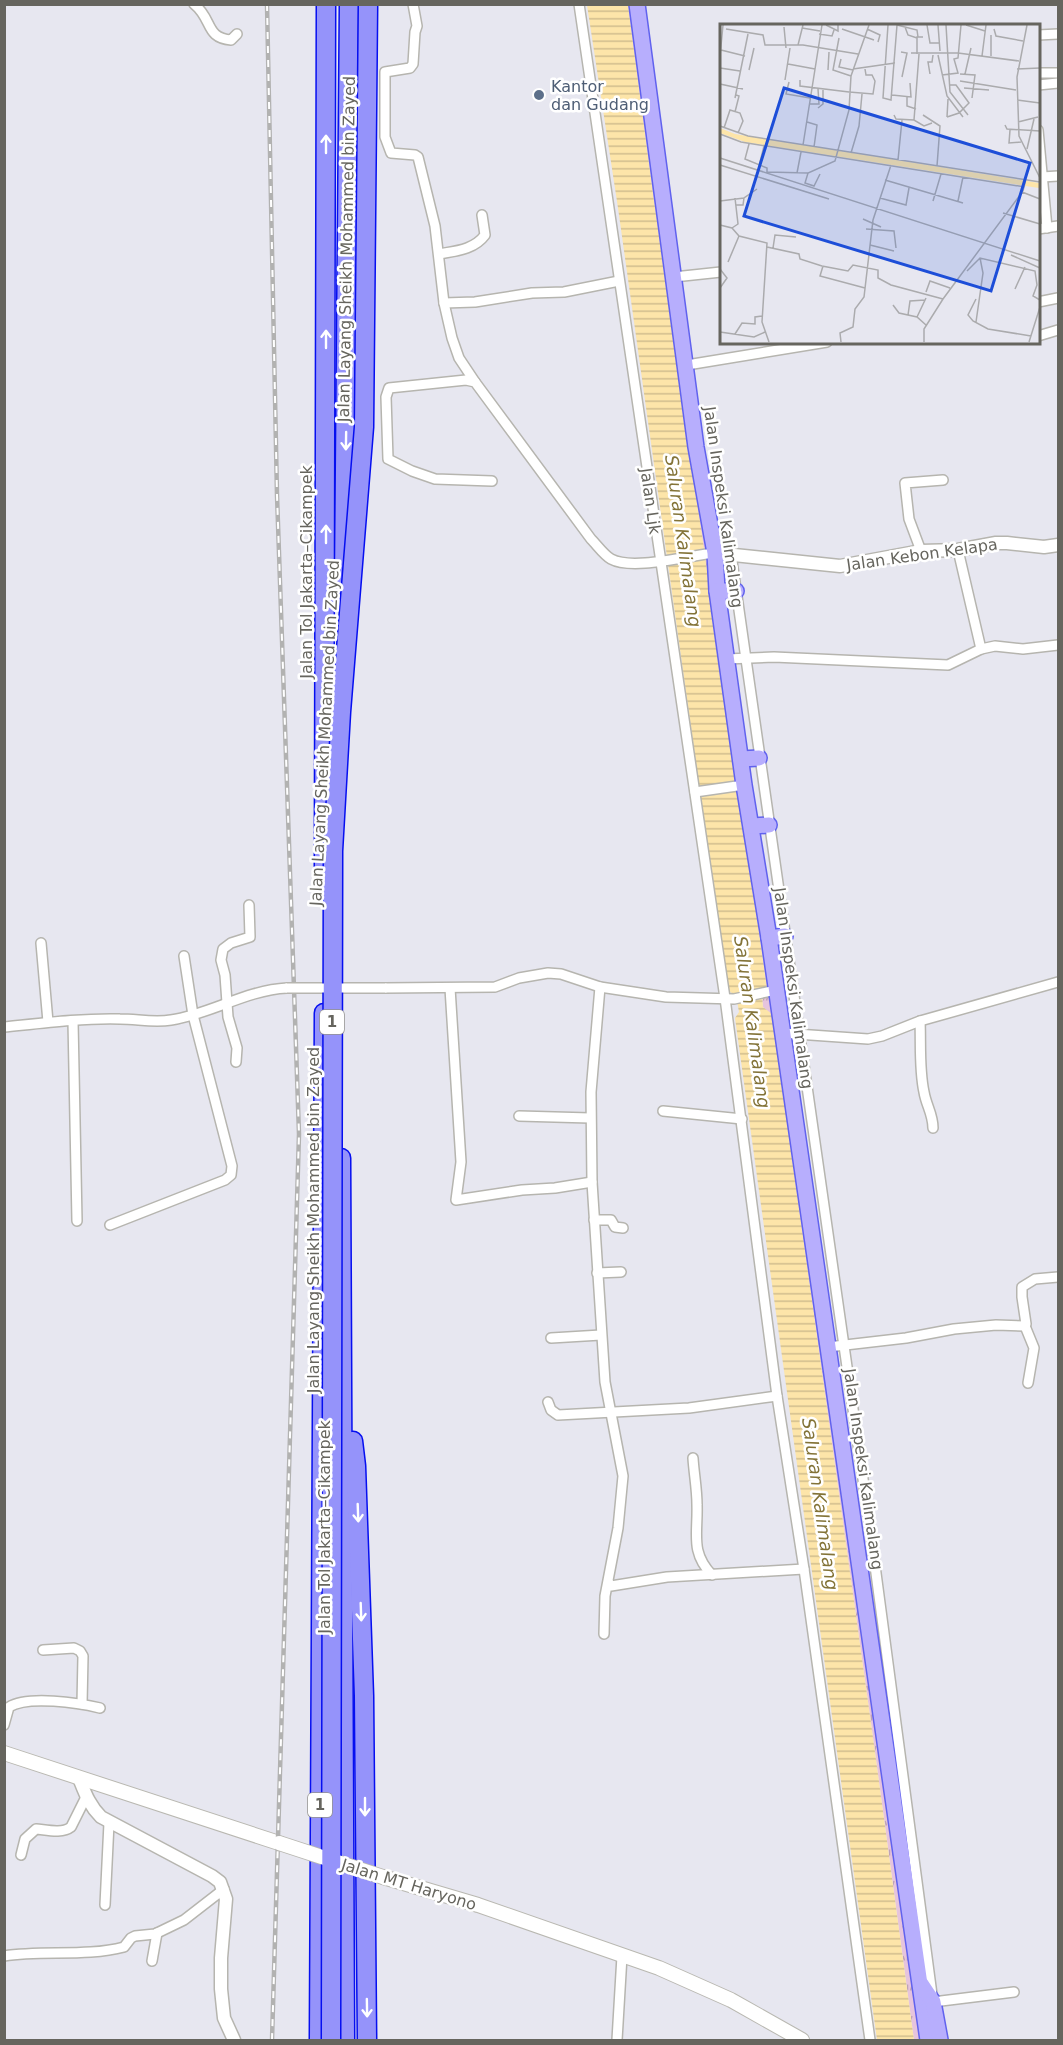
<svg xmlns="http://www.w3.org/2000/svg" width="1063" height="2045" font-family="'DejaVu Sans',sans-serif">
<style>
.grass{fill:url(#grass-tufts)}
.water{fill:url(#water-rules)}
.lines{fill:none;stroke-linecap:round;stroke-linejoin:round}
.minor-casing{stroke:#b6b5af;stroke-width:12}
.tertiary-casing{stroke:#b6b5af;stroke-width:15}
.secondary-casing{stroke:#b9b8b1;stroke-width:16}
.primary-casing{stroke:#6162ee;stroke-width:18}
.motorway-casing{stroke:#060ff0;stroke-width:21}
.minor{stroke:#fff;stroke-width:9}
.tertiary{stroke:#fff;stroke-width:12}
.secondary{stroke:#fff;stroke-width:14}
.primary{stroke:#b7aefd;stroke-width:15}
.motorway{stroke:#9593fa;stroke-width:18}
.rail-casing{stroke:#b2b2b1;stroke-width:4.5}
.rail{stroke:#fff;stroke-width:2;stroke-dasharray:7;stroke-linecap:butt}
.minor-bridge-casing{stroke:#b6b5af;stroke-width:12;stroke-linecap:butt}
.secondary-bridge-casing{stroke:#b9b8b1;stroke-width:16;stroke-linecap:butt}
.motorway-bridge-casing{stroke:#060ff0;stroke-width:21;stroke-linecap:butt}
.minor-bridge{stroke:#fff;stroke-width:9}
.secondary-bridge{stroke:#fff;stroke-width:14}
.motorway-bridge{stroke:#9593fa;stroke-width:18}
.oneway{stroke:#fff}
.service-dot{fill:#5c6f8a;stroke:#fff;stroke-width:2}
.labels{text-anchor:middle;stroke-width:5;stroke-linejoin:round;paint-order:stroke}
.shield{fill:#fff;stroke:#94938e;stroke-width:1.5}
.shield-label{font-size:15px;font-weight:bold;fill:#66655e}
.service-label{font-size:16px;fill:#4e5e75;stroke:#fff;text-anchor:start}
.street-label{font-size:16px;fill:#66655e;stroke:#fff}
.water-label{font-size:18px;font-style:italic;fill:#837337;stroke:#fff}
.inset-road{fill:none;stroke:#ababad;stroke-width:1.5}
.view{fill:#1d4ed8;fill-opacity:0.15;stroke:#1d4ed8;stroke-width:3}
.inset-edge{fill:none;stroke:#66655e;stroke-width:3}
</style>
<defs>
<pattern id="grass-tufts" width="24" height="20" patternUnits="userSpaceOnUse" patternTransform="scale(1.5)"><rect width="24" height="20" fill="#e6c4dd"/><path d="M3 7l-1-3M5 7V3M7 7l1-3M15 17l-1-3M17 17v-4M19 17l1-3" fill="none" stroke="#bea3b6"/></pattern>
<pattern id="water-rules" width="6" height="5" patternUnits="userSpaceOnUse" patternTransform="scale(1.5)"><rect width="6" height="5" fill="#fde5a9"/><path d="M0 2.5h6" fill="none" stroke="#d1bd8d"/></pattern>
</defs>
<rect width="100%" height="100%" fill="#e7e7f0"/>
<!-- grass -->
<polygon class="grass" points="628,5 637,5 928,2040 914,2040 872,1730 772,1015 763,1007 762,994 767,988 662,261"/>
<!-- water -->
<polygon class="water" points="587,5 628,5 654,201 767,988 762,994 763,1007 772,1014 872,1730 914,2040 877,2040 735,1018 739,1012 736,995 728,991 618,208"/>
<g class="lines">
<!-- minor casing -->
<g class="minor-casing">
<g id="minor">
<path d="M 194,4 C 213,19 205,38 231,40 L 237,34"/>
<polyline points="413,4 417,26 415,32 413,64 410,68 385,72 385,137 391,153 415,155 418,157 435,226 444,303 452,338 459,358 475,382"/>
<polyline points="579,4 725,998 777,1396 804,1569 870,2040"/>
<polyline points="1038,35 1058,34"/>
<polyline points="1038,73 1058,73"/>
<polyline points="1038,85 1058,83"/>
<polyline points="1038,130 1047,228"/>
<polyline points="1042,177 1058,176"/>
<polyline points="1038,229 1058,226"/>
<path d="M 439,254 C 455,251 474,250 485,235 L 482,215"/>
<polyline points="674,277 721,272"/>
<polyline points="1038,302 1058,298"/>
<polyline points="444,303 475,302 532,293 564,292 619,281"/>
<polyline points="1038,336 1058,330"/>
<polyline points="687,365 827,342"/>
<path d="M 492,481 L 435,479 L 412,471 L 388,459 L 386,397 L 389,388 L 466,380 L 475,382 L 591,539 C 597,545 604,555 611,559 C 633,571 690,555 715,553"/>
<polyline points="958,550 981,649"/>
<polyline points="921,551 909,519 905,483 943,480"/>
<polyline points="731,554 870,1528 933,2002 1014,1992"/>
<polyline points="726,659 774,657 948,665 981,649 995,646 1023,649 1058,645"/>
<polyline points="695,792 744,785"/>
<polyline points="41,943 48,1022"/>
<polyline points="600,987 591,1092 592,1182 605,1382 623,1476 618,1528 605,1596 604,1634"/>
<polyline points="385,988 495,987 519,978 548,973 561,974 600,987 666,997 734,999 776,990"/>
<polyline points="450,988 461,1162 456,1200 522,1190 555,1188 592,1182"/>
<polyline points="73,1021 77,1221"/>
<path d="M 920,1021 C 921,1044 919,1069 924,1092 C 926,1105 933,1114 933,1128"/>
<path d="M 4,1027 C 43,1023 82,1018 120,1019 C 137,1019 154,1023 171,1020 C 211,1014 246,990 287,988"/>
<polyline points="782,1033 868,1039 882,1036 920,1021 1058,982"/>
<polyline points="236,1062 237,1048 228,1017 225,975 221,960 223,949 231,943 250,937 249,905"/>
<polyline points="663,1111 742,1119"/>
<polyline points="519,1116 590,1118"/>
<polyline points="594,1220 611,1220 615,1227 623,1228"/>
<polyline points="110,1225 225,1180 231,1175 232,1166 193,1015 184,956"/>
<polyline points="597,1273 621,1272"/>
<polyline points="1025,1326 1034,1348 1028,1383"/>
<polyline points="551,1338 601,1335"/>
<polyline points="828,1347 906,1338 954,1329 996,1325 1025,1326 1026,1324 1022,1297 1022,1287 1035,1279 1058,1277"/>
<polyline points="548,1402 551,1410 558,1415 689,1408 777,1396"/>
<path d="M 693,1458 C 694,1474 697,1489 697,1505 C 698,1534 690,1552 712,1575"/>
<polyline points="609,1583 611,1586 667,1577 804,1569"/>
<polyline points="43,1650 74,1648 80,1651 83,1656 82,1704"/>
<path d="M 4,1725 L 9,1707 C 28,1695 79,1703 100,1708"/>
<path d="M 21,1855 L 25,1839 L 36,1829 C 47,1830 62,1834 71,1827 L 86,1797"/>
<polyline points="105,1905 109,1823"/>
<path d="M 4,1956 C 44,1950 86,1957 124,1947 L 131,1938 L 135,1936 L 155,1934 L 184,1920 L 224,1889"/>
<polyline points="152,1961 157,1933"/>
<polyline points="617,2040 622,1956"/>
</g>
</g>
<!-- tertiary casing -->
<g class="tertiary-casing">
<g id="tertiary">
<polyline points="715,553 840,566 921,551 958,550 996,543 1007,543 1044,547 1058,545"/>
<path d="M 79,1778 C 85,1793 89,1805 101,1817 L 212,1876 L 220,1882 L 226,1899 L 221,1958 L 221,1989 L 224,2018 L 234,2040"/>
</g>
</g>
<!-- secondary casing -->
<g class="secondary-casing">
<g id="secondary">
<polyline points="4,1753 279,1843"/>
<polyline points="383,1877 478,1905 659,1968 731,2000 802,2040"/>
</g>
</g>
<!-- primary casing -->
<g class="primary-casing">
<g id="primary">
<polyline points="637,4 696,447 715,553 717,591 744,785 769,938 928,2040"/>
<polyline points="717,591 736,591"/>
<polyline points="741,759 759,758"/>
<polyline points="752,826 769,825"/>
<polyline points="769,938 785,936"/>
<polyline points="921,1984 933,2002 940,2040"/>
</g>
</g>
<!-- motorway casing -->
<g class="motorway-casing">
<g id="motorway">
<polyline points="344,585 349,4"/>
<polyline points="324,866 326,4"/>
<polyline points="341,1158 345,2040"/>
<polyline points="353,1441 356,1466 364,1696 367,2040"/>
<polyline points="319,2040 324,1013"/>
</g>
</g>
<!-- minor -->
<use href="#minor" class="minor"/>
<!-- tertiary -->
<use href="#tertiary" class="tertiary"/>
<!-- secondary -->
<use href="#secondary" class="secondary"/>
<!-- primary -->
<use href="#primary" class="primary"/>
<!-- motorway -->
<use href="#motorway" class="motorway"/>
<!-- rail casing -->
<g class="rail-casing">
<polyline id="rail" points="267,4 277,495 299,1134 272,2040"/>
</g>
<!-- rail -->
<use href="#rail" class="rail"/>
<!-- minor-bridge casing -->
<g class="minor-bridge-casing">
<polyline id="minor-bridge" points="287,988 385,988"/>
</g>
<!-- secondary-bridge casing -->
<g class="secondary-bridge-casing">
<polyline id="secondary-bridge" points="279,1843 383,1877"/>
</g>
<!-- motorway-bridge casing -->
<g class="motorway-bridge-casing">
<polyline id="motorway-bridge" points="331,2040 333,851 341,712 364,427 368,4"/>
</g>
<!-- minor-bridge -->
<use href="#minor-bridge" class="minor-bridge"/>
<!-- secondary-bridge -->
<use href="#secondary-bridge" class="secondary-bridge"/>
<!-- motorway-bridge -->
<use href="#motorway-bridge" class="motorway-bridge"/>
</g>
<!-- one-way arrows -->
<defs><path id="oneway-shaft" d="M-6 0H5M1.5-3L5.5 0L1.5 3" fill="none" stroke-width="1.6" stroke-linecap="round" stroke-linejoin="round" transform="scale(1.5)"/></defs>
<g class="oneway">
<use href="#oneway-shaft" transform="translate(326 144) rotate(-90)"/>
<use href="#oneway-shaft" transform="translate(326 339) rotate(-90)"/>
<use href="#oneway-shaft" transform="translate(346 441) rotate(91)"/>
<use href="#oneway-shaft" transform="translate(326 534) rotate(-90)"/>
<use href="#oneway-shaft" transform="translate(358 1513) rotate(88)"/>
<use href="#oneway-shaft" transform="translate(361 1612) rotate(88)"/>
<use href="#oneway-shaft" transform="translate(365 1807) rotate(90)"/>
<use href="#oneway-shaft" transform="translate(367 2008) rotate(89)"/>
</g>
<!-- markers -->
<circle class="service-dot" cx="539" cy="95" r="6"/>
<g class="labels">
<!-- shield labels -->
<g class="shield">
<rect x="320" y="1010" width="24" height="24" rx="4.5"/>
<rect x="308" y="1793" width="24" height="24" rx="4.5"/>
</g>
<g class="shield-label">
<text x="332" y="1027">1</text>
<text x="320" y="1810">1</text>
</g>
<!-- service labels -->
<g class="service-label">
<text x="551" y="92">Kantor<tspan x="551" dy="18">dan Gudang</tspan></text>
</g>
<!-- street labels -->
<g class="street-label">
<text transform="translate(346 249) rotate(-89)" y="6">Jalan Layang Sheikh Mohammed bin Zayed</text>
<text transform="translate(651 501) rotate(82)" y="6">Jalan Ljk</text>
<text transform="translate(724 507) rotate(82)" y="6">Jalan Inspeksi Kalimalang</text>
<text transform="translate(922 554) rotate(-8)" y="6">Jalan Kebon Kelapa</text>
<text transform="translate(306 572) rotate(-90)" y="6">Jalan Tol Jakarta–Cikampek</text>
<text transform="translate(324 733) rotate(-87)" y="6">Jalan Layang Sheikh Mohammed bin Zayed</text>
<text transform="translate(794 988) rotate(82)" y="6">Jalan Inspeksi Kalimalang</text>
<text transform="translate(313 1220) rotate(-90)" y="6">Jalan Layang Sheikh Mohammed bin Zayed</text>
<text transform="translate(864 1469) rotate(82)" y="6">Jalan Inspeksi Kalimalang</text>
<text transform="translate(324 1527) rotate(-90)" y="6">Jalan Tol Jakarta–Cikampek</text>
<text transform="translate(409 1884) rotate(17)" y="6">Jalan MT Haryono</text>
</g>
<!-- water labels -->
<g class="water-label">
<text transform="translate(683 541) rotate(82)" y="6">Saluran Kalimalang</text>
<text transform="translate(752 1022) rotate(82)" y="6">Saluran Kalimalang</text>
<text transform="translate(820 1504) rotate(82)" y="6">Saluran Kalimalang</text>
</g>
</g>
<!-- overview -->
<g transform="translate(720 24)">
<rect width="320" height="320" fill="#e7e7f0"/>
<path d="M 0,104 L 15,110 L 319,159 L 319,164 L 25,118 L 0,109 Z" fill="#fde5a9"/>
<path class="inset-road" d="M 106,1 L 118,7 L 118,1M 168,1 L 163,74 L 171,76 L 177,1M 177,1 L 197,6 L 198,13M 207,1 L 210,19 L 219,19M 218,1 L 220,27M 226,1 L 230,68 L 248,91M 246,1 L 265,7M 307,1 L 297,53 L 299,112 L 320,154M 64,3 L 66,24M 185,3 L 188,11 L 197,14M 82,4 L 100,7M 6,5 L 43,11 L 45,21 L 83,21 L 138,30M 122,5 L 154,16M 147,5 L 160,11 L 158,18M 274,5 L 276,12 L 303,17M 99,10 L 112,12 L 114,6M 119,14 L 113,46 L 131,52M 78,21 L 83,1M 1,26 L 25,32M 181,28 L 187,29 L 182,53M 191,29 L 238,29 L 299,37M 197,30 L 197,13 L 203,13M 218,31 L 227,72 L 243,93M 0,32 L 3,1M 262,32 L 266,1M 271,32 L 271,11M 121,35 L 119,43 L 133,46M 68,40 L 95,45M 0,44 L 20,47M 133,45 L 175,39M 297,45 L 320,44M 29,46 L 34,24M 108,46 L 109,28M 210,50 L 208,38 L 212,38 L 213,31M 240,50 L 255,51 L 252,74M 245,50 L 251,24M 222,51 L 238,49 L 234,35 L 238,34 L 241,1M 65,56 L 70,24M 80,56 L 80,62 L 129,68M 240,57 L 296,66M 69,58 L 66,70 L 90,74M 0,60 L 23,65M 244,64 L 269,66M 129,68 L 153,70 L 155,57 L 152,51 L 146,51 L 145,45M 172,71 L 191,73 L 190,59M 187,72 L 187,82 L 196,85M 15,74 L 28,10M 297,76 L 320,79M 90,80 L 99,80 L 98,65M 98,84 L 103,80 L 103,66M 15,88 L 19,72 L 16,71M 174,91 L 176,95 L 194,96 L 204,102 L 212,99M 203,91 L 220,102 L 217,142M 227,93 L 239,89 L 249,79 L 236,61 L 230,61M 227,93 L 228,75M 194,96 L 199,30M 87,98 L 97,101 L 94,123M 298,98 L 318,93M 285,101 L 287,105 L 320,107M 0,102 L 28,112 L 320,158M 4,104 L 10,86 L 20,89 L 23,97 L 18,109M 290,106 L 289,119 L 301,118M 0,110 L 21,118 L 305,163M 29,120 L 25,135 L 47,144 L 47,148 L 88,149M 83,121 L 102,1M 307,125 L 314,95M 131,129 L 139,102 L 142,70M 0,134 L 320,237M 178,136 L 182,96M 0,141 L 109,175M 39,142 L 44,122M 77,149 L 81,128M 100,150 L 94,162 L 85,159 L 88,149 L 115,137 L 129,86 L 131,52 L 149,1M 165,156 L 243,179M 302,168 L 320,175M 160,174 L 186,181 L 189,164M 0,177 L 24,174M 213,177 L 221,150M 238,177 L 243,153M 16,181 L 23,181 L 24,174 L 37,165M 283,189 L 320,200M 143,195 L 161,203M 0,201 L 12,204 L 19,212 L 47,219 L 42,298 L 49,318M 12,204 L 18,200 L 15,174M 146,205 L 174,207 L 176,224M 150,221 L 174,227M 47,223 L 79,230 L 80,235 L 102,242 L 128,247 L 133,241 L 158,246 L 158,254 L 171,261 L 223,275M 53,224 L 55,211 L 76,213M 291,231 L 320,244M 8,238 L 19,212M 103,242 L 100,252 L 145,264M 0,245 L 7,254 L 0,264M 247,247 L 260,234 L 315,247 L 317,261 L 313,272 L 320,276M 295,265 L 305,243M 206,268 L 210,257 L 230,264M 256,275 L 248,291 L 253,297 L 268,305 L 311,312M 173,281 L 179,289 L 197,293 L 206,301M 188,291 L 190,277 L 205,276M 197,293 L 206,274M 256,298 L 263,249 L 260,234M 0,308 L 34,313 L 45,308M 15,310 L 22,299 L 35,300 L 35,293 L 42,292M 121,318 L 120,309 L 133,303 L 135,285 L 144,273 L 153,196 L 171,141M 204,318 L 204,305 L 223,275 L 303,167 L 306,155M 309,318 L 320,283"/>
<path class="view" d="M 64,64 L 310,139 L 271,267 L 24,192 Z"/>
<rect width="320" height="320" class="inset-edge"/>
</g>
<!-- border -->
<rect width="1063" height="2045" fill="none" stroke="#66655e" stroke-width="12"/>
</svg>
